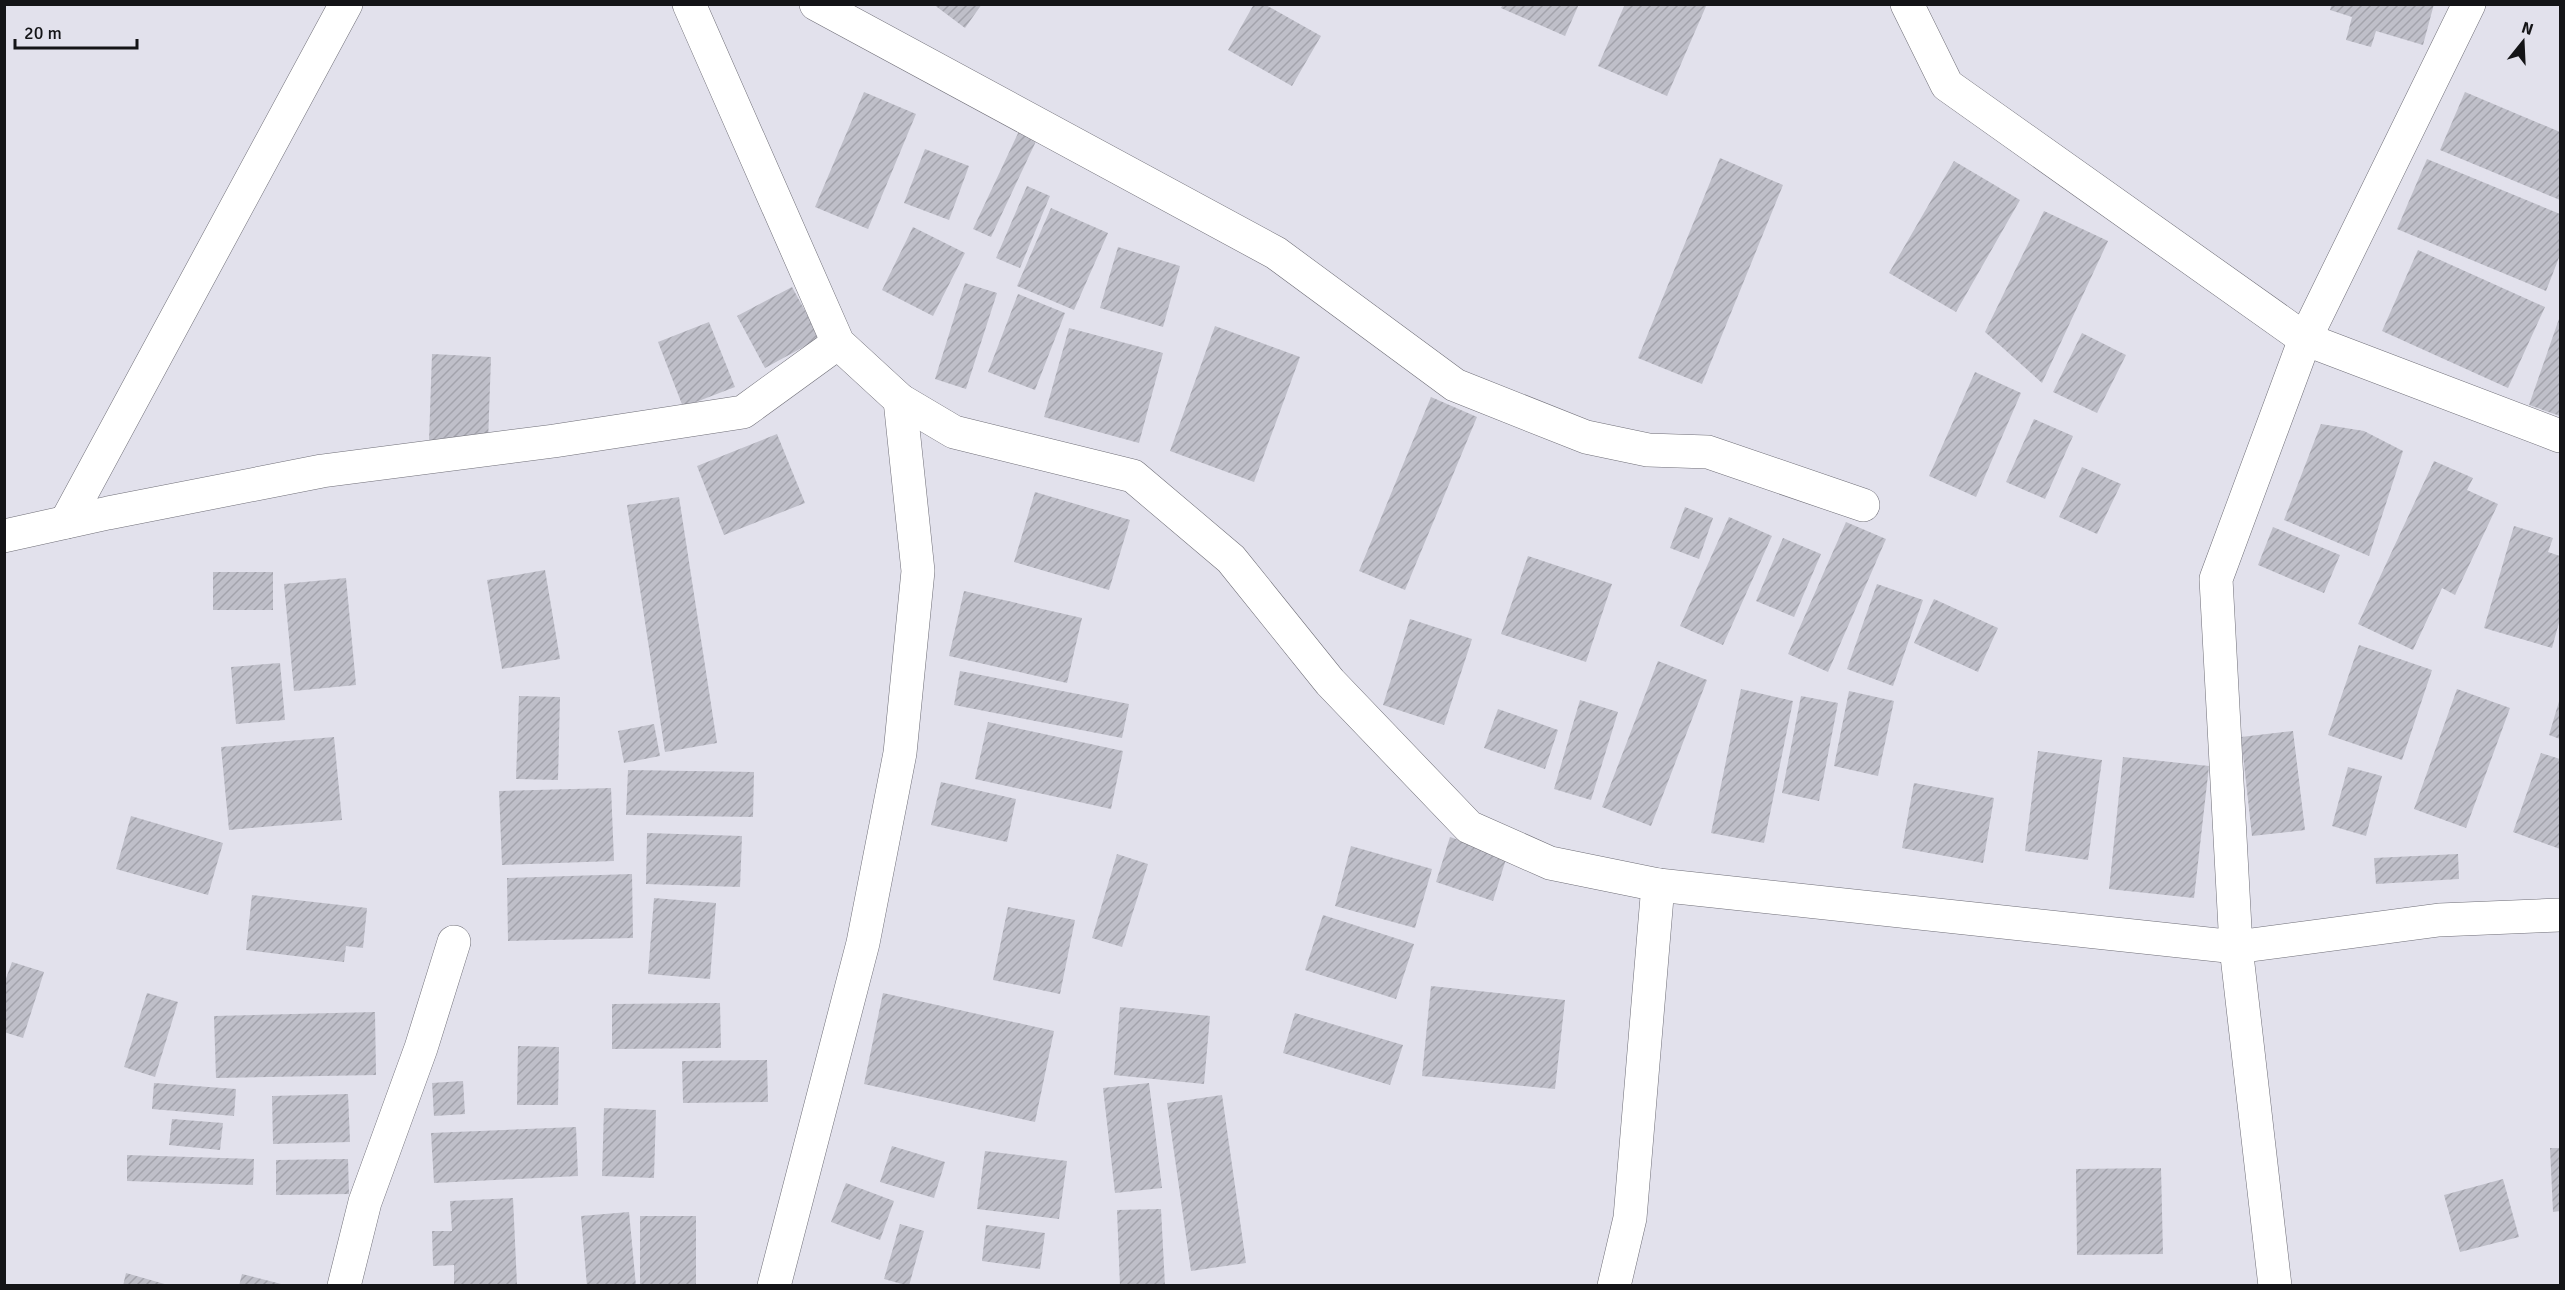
<svg xmlns="http://www.w3.org/2000/svg" width="2565" height="1290" font-family="Signika,sans-serif">
<style>
.building{fill:url(#building-hatch)}
.lines{fill:none;stroke-linecap:round;stroke-linejoin:round}
.minor-casing{stroke:#6f6e77;stroke-width:34}
.minor{stroke:#fff;stroke-width:33}
</style>
<defs>
<pattern id="building-hatch" width="6" height="6" patternUnits="userSpaceOnUse" patternTransform="scale(1.5)"><rect width="6" height="6" fill="#bfbfc9"/><path d="M-1 1l2-2M0 6l6-6M5 7l2-2" fill="none" stroke="#a3a3ac"/></pattern>
</defs>
<rect width="100%" height="100%" fill="#e2e1ec"/>
<!-- building -->
<g class="building">
<polygon points="933,4 982,4 965,28"/>
<polygon points="1254,4 1264,4 1321,36 1292,86 1228,50"/>
<polygon points="1503,4 1579,4 1565,36 1501,8"/>
<polygon points="1625,4 1707,4 1667,96 1598,66"/>
<polygon points="2332,4 2434,4 2423,45 2376,31 2371,47 2346,40 2352,17 2330,10"/>
<polygon points="864,92 916,114 868,229 815,207"/>
<polygon points="2465,92 2560,132 2560,200 2440,150"/>
<polygon points="1020,129 1038,137 991,237 973,229"/>
<polygon points="925,149 969,166 949,220 904,203"/>
<polygon points="1720,158 1783,185 1702,384 1638,358"/>
<polygon points="2427,159 2560,214 2560,255 2546,291 2397,229"/>
<polygon points="1954,161 2020,200 1956,312 1889,273"/>
<polygon points="1027,186 1050,196 1020,268 996,258"/>
<polygon points="1051,208 1108,233 1074,310 1017,286"/>
<polygon points="2044,211 2108,241 2042,383 1985,332"/>
<polygon points="913,227 965,253 933,316 882,290"/>
<polygon points="1118,247 1180,266 1163,327 1100,308"/>
<polygon points="2418,250 2545,307 2508,388 2382,331"/>
<polygon points="965,283 997,293 966,389 935,379"/>
<polygon points="792,287 820,338 765,368 737,316"/>
<polygon points="1018,294 1065,313 1035,390 988,372"/>
<polygon points="2560,316 2560,416 2529,405"/>
<polygon points="709,322 735,387 683,407 658,342"/>
<polygon points="1215,326 1300,357 1254,482 1170,451"/>
<polygon points="1069,328 1163,353 1139,443 1044,417"/>
<polygon points="2082,333 2126,355 2097,413 2053,392"/>
<polygon points="432,354 491,357 488,443 429,441"/>
<polygon points="1975,372 2021,393 1976,497 1929,476"/>
<polygon points="1431,397 1477,417 1405,590 1359,571"/>
<polygon points="2034,419 2073,436 2045,499 2006,482"/>
<polygon points="2321,424 2364,431 2403,451 2369,556 2284,520"/>
<polygon points="777,434 805,503 724,535 697,466"/>
<polygon points="2434,461 2473,478 2467,490 2498,504 2455,595 2442,588 2413,650 2358,624"/>
<polygon points="2082,467 2121,484 2097,534 2059,517"/>
<polygon points="1035,492 1130,520 1109,590 1014,562"/>
<polygon points="679,497 717,743 665,752 627,505"/>
<polygon points="1685,507 1713,518 1699,559 1670,548"/>
<polygon points="1729,517 1772,536 1723,645 1680,626"/>
<polygon points="1846,522 1886,539 1828,672 1788,654"/>
<polygon points="2514,526 2553,538 2548,552 2560,556 2560,619 2552,648 2484,628"/>
<polygon points="2273,527 2340,555 2324,593 2258,565"/>
<polygon points="1783,538 1821,554 1794,617 1756,601"/>
<polygon points="1528,556 1612,584 1586,662 1501,634"/>
<polygon points="545,570 560,659 502,669 487,580"/>
<rect x="213" y="572" width="60" height="38"/>
<polygon points="346,578 356,685 294,691 284,584"/>
<polygon points="1877,584 1923,600 1893,686 1847,669"/>
<polygon points="964,591 1082,618 1067,683 949,656"/>
<polygon points="1934,599 1998,628 1978,672 1914,643"/>
<polygon points="1410,619 1472,639 1444,725 1383,705"/>
<polygon points="2359,645 2432,670 2402,760 2328,735"/>
<polygon points="1658,661 1707,680 1651,826 1602,807"/>
<polygon points="280,663 285,720 236,724 231,667"/>
<polygon points="960,671 1129,704 1122,738 954,705"/>
<polygon points="1741,689 1793,701 1764,843 1711,833"/>
<polygon points="2457,689 2510,708 2466,828 2414,809"/>
<polygon points="1849,691 1894,701 1878,776 1834,766"/>
<polygon points="519,696 560,697 558,780 516,779"/>
<polygon points="1801,696 1838,703 1819,801 1782,793"/>
<polygon points="2560,698 2560,739 2549,735"/>
<polygon points="1580,700 1618,712 1591,800 1554,789"/>
<polygon points="1498,709 1558,730 1545,769 1484,748"/>
<polygon points="988,722 1123,751 1111,809 975,779"/>
<polygon points="654,724 660,756 624,763 618,731"/>
<polygon points="2293,731 2305,830 2252,836 2241,737"/>
<polygon points="334,737 342,820 229,830 221,747"/>
<polygon points="2038,751 2102,760 2088,860 2025,851"/>
<polygon points="2541,753 2560,759 2560,849 2513,832"/>
<polygon points="2123,757 2209,766 2194,898 2109,889"/>
<polygon points="2348,767 2382,776 2366,836 2332,826"/>
<polygon points="628,770 754,772 753,817 626,815"/>
<polygon points="941,782 1016,799 1007,842 931,825"/>
<polygon points="1914,783 1994,798 1983,863 1902,848"/>
<polygon points="611,788 614,861 502,865 499,791"/>
<polygon points="131,816 223,843 208,895 116,869"/>
<polygon points="647,833 742,836 740,887 646,884"/>
<polygon points="1450,837 1507,856 1493,901 1436,882"/>
<polygon points="1351,846 1432,869 1415,928 1335,906"/>
<polygon points="1117,854 1148,864 1122,947 1092,938"/>
<polygon points="2458,854 2459,879 2376,884 2374,858"/>
<polygon points="632,874 633,938 508,941 507,878"/>
<polygon points="252,895 367,908 363,948 346,946 344,962 246,950"/>
<polygon points="654,898 716,903 710,979 648,974"/>
<polygon points="1008,907 1075,920 1060,994 993,980"/>
<polygon points="1323,915 1414,944 1396,999 1305,970"/>
<polygon points="12,962 44,972 23,1038 4,1032 4,984"/>
<polygon points="1431,986 1565,1000 1555,1089 1422,1076"/>
<polygon points="147,993 178,1002 155,1077 124,1067"/>
<polygon points="883,993 1054,1031 1035,1122 864,1084"/>
<polygon points="720,1003 721,1048 612,1049 612,1004"/>
<polygon points="1120,1007 1210,1016 1204,1084 1114,1075"/>
<polygon points="375,1012 376,1075 216,1078 214,1016"/>
<polygon points="1295,1013 1403,1045 1390,1085 1283,1053"/>
<polygon points="518,1046 559,1047 558,1105 517,1105"/>
<polygon points="767,1060 768,1102 683,1103 682,1061"/>
<polygon points="463,1081 465,1114 434,1116 432,1083"/>
<polygon points="154,1083 236,1089 234,1116 152,1109"/>
<polygon points="1149,1083 1162,1188 1115,1193 1103,1088"/>
<polygon points="348,1094 350,1142 273,1144 272,1096"/>
<polygon points="1222,1095 1246,1263 1191,1271 1167,1103"/>
<polygon points="604,1108 656,1110 654,1178 602,1176"/>
<polygon points="172,1119 223,1123 220,1150 169,1145"/>
<polygon points="576,1127 578,1176 434,1183 431,1133"/>
<polygon points="892,1146 945,1162 934,1198 880,1182"/>
<polygon points="2550,1148 2560,1148 2560,1211 2553,1212"/>
<polygon points="985,1151 1067,1161 1059,1219 977,1209"/>
<polygon points="127,1155 254,1159 253,1185 127,1181"/>
<polygon points="348,1159 349,1194 276,1195 276,1160"/>
<polygon points="2161,1168 2163,1254 2077,1255 2076,1169"/>
<polygon points="2503,1179 2519,1237 2460,1252 2444,1195"/>
<polygon points="846,1183 894,1201 880,1240 831,1222"/>
<polygon points="513,1198 517,1285 454,1286 454,1265 433,1266 432,1231 452,1231 450,1201"/>
<polygon points="1161,1209 1165,1286 1120,1286 1117,1210"/>
<polygon points="629,1212 636,1286 587,1286 581,1216"/>
<rect x="640" y="1216" width="56" height="70"/>
<polygon points="900,1224 924,1231 909,1286 884,1279"/>
<polygon points="986,1225 1045,1233 1040,1269 982,1261"/>
<polygon points="126,1273 168,1285 168,1286 123,1286"/>
<polygon points="242,1274 285,1285 285,1286 239,1286"/>
</g>
<g class="lines">
<!-- minor casing -->
<g class="minor-casing">
<g id="minor">
<polyline points="689,4 838,343 900,400 954,432 1133,476 1231,559 1330,682 1469,827 1550,863 1658,885 1630,1218 1614,1286"/>
<polyline points="816,4 1276,253 1455,385 1586,437 1648,450 1708,452 1863,505"/>
<polyline points="1907,4 1947,85 2305,339 2560,436"/>
<polyline points="66,522 346,4"/>
<polyline points="4,536 108,513 322,471 554,441 743,412 838,343"/>
<polyline points="1658,885 2236,947 2439,920 2560,915"/>
<polyline points="344,1286 365,1202 421,1048 454,942"/>
<polyline points="774,1286 863,943 900,753 918,571 900,400"/>
<polyline points="2275,1286 2236,947 2216,579 2305,339 2469,4"/>
</g>
</g>
<!-- minor -->
<use href="#minor" class="minor"/>
</g>
<!-- border -->
<rect width="2565" height="1290" fill="none" stroke="#141417" stroke-width="12"/>
<!-- north arrow -->
<g transform="translate(2523 42) rotate(18)" stroke="#e2e1ec" stroke-width="4.5" paint-order="stroke">
<path d="M0-4.5L10 22L0 15L-10 22Z" fill="#141417"/>
<text y="-9" font-size="16" font-weight="bold" text-anchor="middle" fill="#141417">N</text>
</g>
<!-- scale -->
<path d="M15 39v9h122v-9" fill="none" stroke="#141417" stroke-width="3"/>
<text x="24" y="39" font-size="18" fill="#141417" stroke="#e2e1ec" stroke-width="4.5" paint-order="stroke">20 m</text>
</svg>
